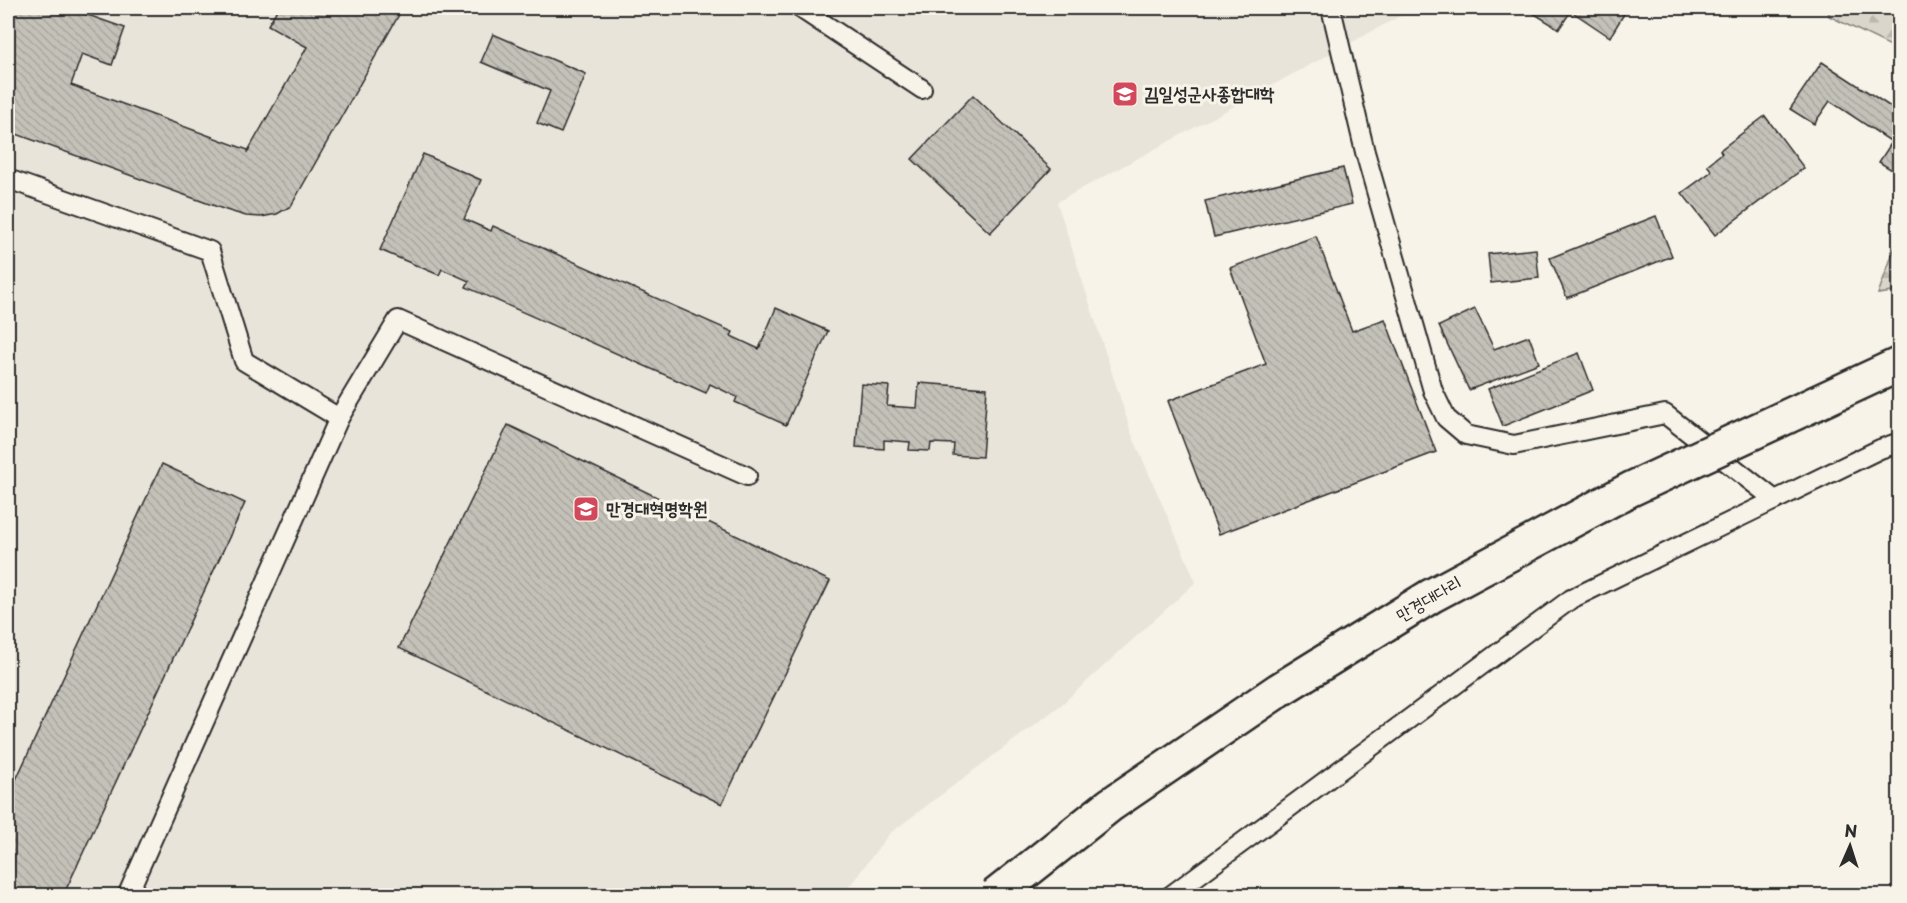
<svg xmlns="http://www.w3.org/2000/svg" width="1907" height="903" font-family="'Playpen Sans','Poor Story',sans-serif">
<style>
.built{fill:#e8e4da}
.forest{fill:url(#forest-firs);stroke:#82807c;stroke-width:1.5}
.building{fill:url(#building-back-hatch);stroke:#2b2b2b;stroke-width:1.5}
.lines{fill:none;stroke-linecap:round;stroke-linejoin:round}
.service-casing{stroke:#2b2b2b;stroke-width:22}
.service{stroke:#f7f3e8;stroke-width:18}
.trunk-bridge-casing{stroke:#2b2b2b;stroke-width:38;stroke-linecap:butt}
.trunk-bridge{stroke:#f7f3e8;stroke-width:33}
.labels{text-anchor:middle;stroke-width:6;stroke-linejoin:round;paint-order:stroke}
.poi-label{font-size:18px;font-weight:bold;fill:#2b2b2b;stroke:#f7f3e8;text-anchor:start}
.street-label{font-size:18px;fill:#2b2b2b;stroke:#f7f3e8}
</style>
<defs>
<pattern id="forest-firs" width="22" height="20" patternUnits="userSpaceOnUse" patternTransform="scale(1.5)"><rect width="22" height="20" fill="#dad6cc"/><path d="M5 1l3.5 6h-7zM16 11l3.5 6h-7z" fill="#bbb8af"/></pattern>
<pattern id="building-back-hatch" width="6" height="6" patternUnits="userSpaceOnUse" patternTransform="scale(1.5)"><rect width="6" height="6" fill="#c4c1b9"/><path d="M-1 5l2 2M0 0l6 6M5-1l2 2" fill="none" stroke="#a9a69f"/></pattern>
</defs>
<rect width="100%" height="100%" fill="#f7f3e8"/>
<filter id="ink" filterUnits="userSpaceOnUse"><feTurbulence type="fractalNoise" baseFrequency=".0167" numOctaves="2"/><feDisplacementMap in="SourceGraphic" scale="12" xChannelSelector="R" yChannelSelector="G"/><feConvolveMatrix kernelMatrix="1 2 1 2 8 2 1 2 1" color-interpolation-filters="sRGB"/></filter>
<g filter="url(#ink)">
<!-- built -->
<polygon class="built" points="8,8 1415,8 1057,202 1132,435 1196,582 1061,705 889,834 842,896 8,895"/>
<!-- forest -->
<g class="forest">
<polygon points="1828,8 1899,8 1899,54 1891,46 1829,16"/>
<polygon points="1899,236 1899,291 1878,294"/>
</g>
<!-- building -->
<g class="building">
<polygon points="8,8 68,8 125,28 112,65 82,54 71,85 248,150 248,151 307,47 268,25 278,8 395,8 401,11 291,206 277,214 261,217 246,216 226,210 8,131"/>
<polygon points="1525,8 1614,8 1624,14 1610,37 1571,11 1559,29"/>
<polygon points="493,34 586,74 561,133 537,123 550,91 481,62"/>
<polygon points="1822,62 1900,113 1900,175 1879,162 1892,142 1830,101 1814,124 1790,109"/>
<polygon points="973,95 1051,169 990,233 912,159"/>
<polygon points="1765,116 1804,168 1715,235 1682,193 1712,171 1707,165 1722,153 1720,150"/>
<polygon points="423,154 481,180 464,219 491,231 493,226 733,332 731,336 759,349 776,308 828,331 786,425 735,402 737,397 710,384 706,393 466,287 469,281 442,269 439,275 380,250"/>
<polygon points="1343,168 1352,204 1214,237 1205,201"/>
<polygon points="1656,216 1672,256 1567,298 1550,258"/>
<polygon points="1316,236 1352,331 1385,319 1436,452 1219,534 1168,401 1266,364 1230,268"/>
<polygon points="1536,249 1539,278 1491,283 1488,254"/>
<polygon points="1475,309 1494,349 1529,336 1539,363 1469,390 1439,326"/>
<polygon points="1579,353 1593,390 1503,426 1488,389"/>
<polygon points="919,383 987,388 982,457 953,455 954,444 931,443 930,451 909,450 910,442 884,440 884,449 856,447 861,384 889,386 887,406 917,408"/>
<polygon points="508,425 830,581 722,804 399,648"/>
<polygon points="162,464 245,503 63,896 9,896 8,895 8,797"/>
</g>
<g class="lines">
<!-- service casing -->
<g class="service-casing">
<g id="service">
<polyline points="800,8 922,89"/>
<polyline points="1331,8 1365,152 1433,391 1446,418 1466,435 1514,445 1665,414 1775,500"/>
<polyline points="8,179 210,251 244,361 339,418"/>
<polyline points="127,896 339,418 398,320 747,476"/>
<polyline points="1170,896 1571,599 1880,449 1900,442"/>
</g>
</g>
<!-- service -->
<use href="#service" class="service"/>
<!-- trunk-bridge casing -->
<g class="trunk-bridge-casing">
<polyline id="trunk-bridge" points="995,896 1110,805 1279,690 1431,596 1631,489 1900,364"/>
</g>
<!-- trunk-bridge -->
<use href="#trunk-bridge" class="trunk-bridge"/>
</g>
</g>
<!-- icons -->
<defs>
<g id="university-square" transform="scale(1.35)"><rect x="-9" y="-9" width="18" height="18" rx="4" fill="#d1495b" stroke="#f7f3e8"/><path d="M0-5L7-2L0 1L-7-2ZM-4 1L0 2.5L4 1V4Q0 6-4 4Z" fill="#fff"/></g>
</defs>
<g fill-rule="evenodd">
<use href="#university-square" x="1125" y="94"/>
<use href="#university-square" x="586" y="509"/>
</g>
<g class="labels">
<!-- poi labels -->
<g class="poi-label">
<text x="1144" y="100">김일성군사종합대학</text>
<text x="606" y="515">만경대혁명학원</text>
</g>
<!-- street labels -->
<g class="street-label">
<text transform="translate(1429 599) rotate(-30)" y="6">만경대다리</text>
</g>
</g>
<!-- margin -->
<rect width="1907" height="903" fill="none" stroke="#f7f3e8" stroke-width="30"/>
<rect x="15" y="15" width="1877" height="873" fill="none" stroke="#2b2b2b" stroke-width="2" filter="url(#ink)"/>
<!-- north arrow -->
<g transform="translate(1850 846) rotate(3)" stroke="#f7f3e8" stroke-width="4.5" paint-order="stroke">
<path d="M0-4.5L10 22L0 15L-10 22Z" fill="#2b2b2b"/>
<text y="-9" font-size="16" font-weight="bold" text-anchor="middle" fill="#2b2b2b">N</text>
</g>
</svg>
